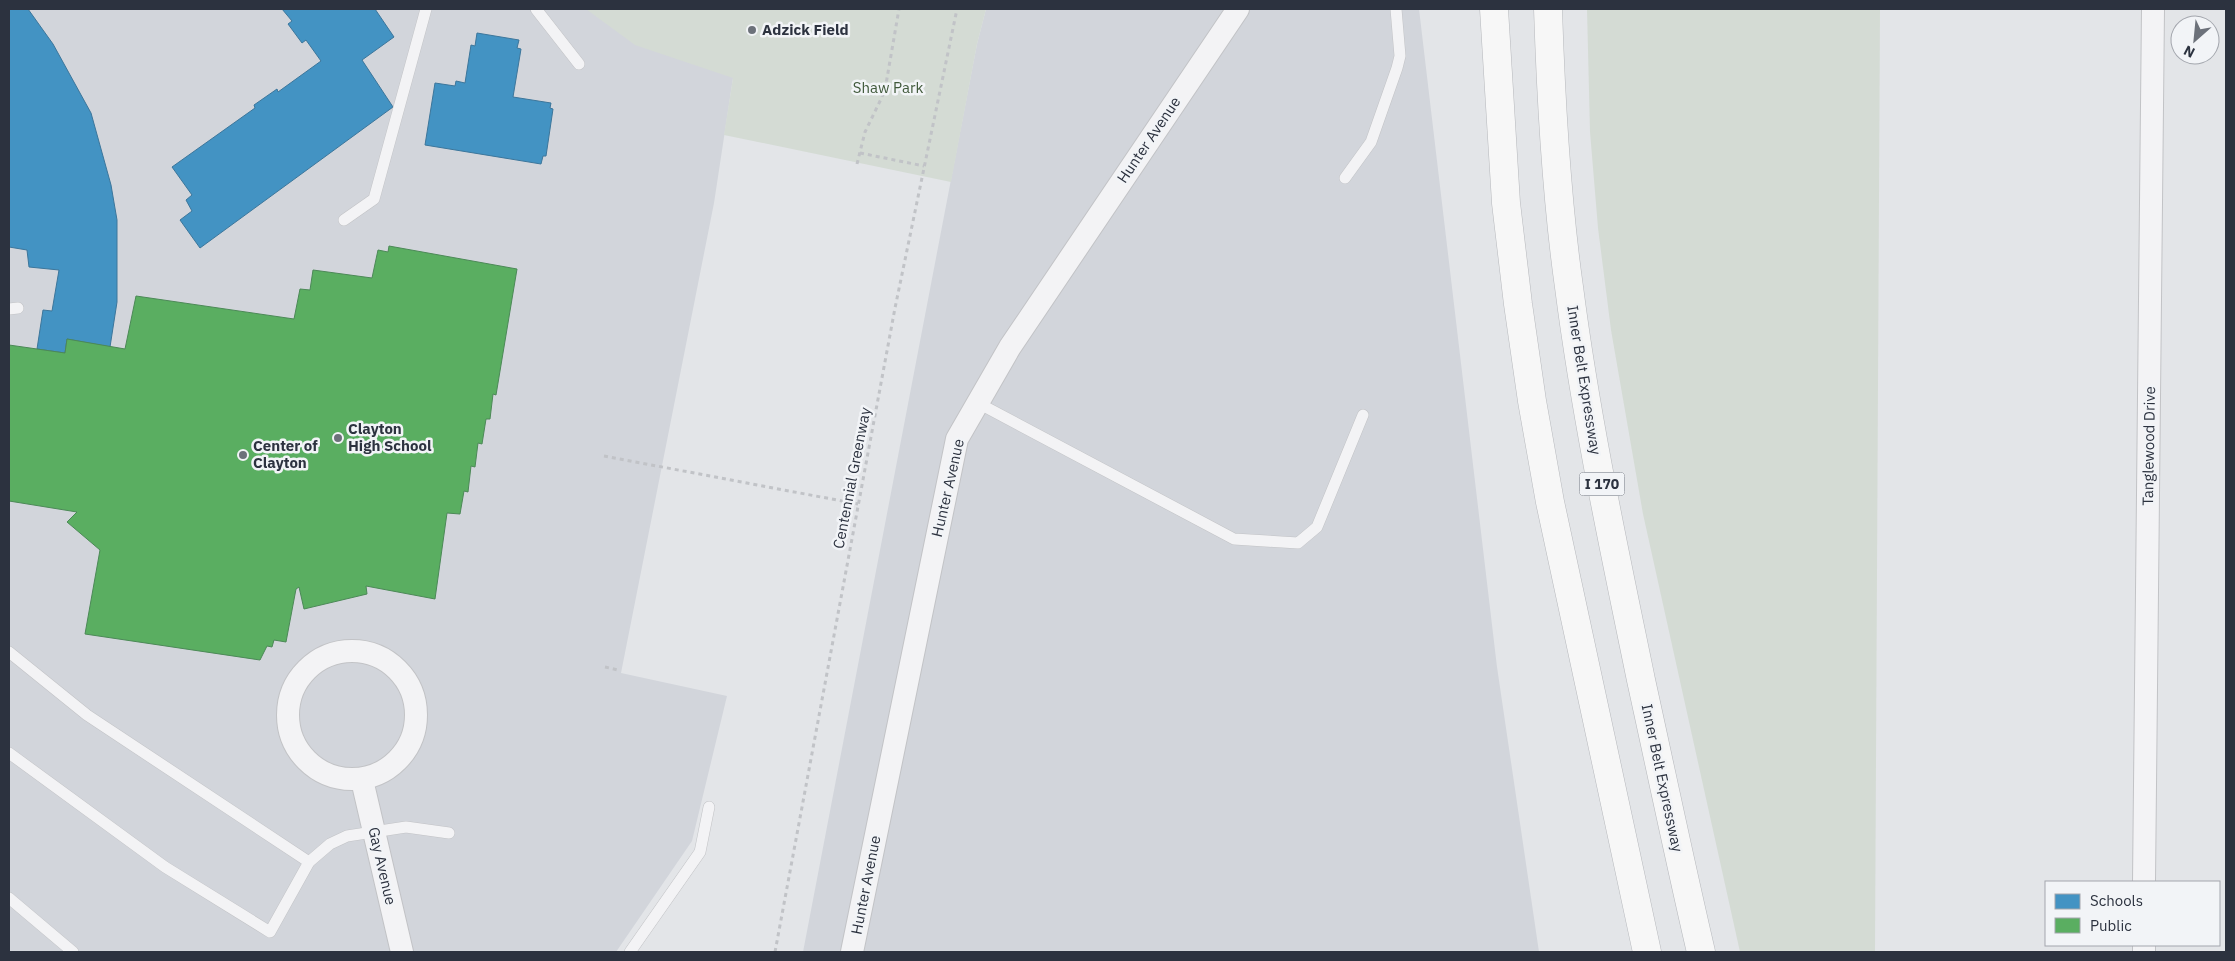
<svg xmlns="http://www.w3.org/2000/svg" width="2235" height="961" font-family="'IBM Plex Sans',sans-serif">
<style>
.built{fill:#d2d5db}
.green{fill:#d4dbd4}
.schools{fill:#4393c3;stroke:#3c769b}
.public{fill:#5aae61;stroke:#4c8957}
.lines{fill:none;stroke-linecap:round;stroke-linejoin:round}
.lane-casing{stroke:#c2c3c6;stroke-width:12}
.street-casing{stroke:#c2c3c6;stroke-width:24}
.highway-casing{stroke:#b6b8bc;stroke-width:29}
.path{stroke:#c1c3c7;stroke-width:3;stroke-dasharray:4 4;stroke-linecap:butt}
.lane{stroke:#f3f3f5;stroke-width:11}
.street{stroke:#f3f3f5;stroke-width:22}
.highway{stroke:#f7f7f7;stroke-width:28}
.poi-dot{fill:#6c717a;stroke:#f2f4f7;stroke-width:2}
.labels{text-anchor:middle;stroke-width:5;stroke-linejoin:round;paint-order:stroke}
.shield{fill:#f2f4f7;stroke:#676c76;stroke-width:1}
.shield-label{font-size:14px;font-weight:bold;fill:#2c323f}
.poi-label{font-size:15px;font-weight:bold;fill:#2c323f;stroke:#f2f4f7;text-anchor:start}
.park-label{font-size:15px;fill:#40593b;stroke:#f2f4f7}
.street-label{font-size:15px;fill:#2c323f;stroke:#f2f4f7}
</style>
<rect width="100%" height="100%" fill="#e3e5e8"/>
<!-- built -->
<g class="built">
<polygon points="9,9 894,9 733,78 714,203 621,673 727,696 692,841 616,952 9,952"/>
<polygon points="986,9 1419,9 1497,667 1539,952 803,952 977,44"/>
</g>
<!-- green -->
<g class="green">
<polygon points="586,9 986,9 977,44 951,182 724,135 733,78 635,45"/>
<polygon points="1587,9 1880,9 1875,952 1740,952 1643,514 1611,330 1598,228 1590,132"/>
</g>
<!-- schools -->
<g class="schools">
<polygon points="9,9 28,9 53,44 91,113 111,185 117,220 117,302 110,347 67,339 65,353 37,349 43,310 52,311 59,270 29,267 27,250 9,247"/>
<polygon points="282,9 375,9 394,37 362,60 393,107 200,248 180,220 192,211 186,200 192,195 172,167 255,108 254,105 277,89 278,92 321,61 306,40 302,43 288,24 292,21"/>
<polygon points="477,33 519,40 517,48 521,49 513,97 551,103 550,108 553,109 546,156 543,156 541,164 425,145 435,83 455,86 456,81 465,83 471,45 475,46"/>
</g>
<!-- public -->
<polygon class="public" points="389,246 517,269 496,395 493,394 490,419 486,419 482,444 478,443 475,467 471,466 468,492 464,491 460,514 447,513 435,599 366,586 367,594 304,609 299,587 296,589 286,642 274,640 272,647 267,646 260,660 85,634 100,550 67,522 77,512 9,501 9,345 65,353 67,339 125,349 136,296 294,319 300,289 310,290 313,270 372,278 378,250 388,252"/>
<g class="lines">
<!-- lane casing -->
<g class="lane-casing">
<g id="lane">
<polyline points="536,9 579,64"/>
<polyline points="1345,178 1371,142 1397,68 1400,56 1396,9"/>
<polyline points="344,220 374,199 426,9"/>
<polyline points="9,309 18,308"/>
<polyline points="978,403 1234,539 1298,543 1317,527 1363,415"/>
<polyline points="9,652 87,715 309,862"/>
<polyline points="9,753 165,867 270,932 309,862 330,844 347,836 406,827 449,833"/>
<polyline points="9,898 73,952"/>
<polyline points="630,952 700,852 709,807"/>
</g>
</g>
<!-- street casing -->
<g class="street-casing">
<g id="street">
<circle cx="352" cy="715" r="64"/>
<polyline points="362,780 402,952"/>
<polyline points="2144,882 2153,9"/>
<polyline points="852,952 957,439 1010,347 1238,9"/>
<polyline points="2144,952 2144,945"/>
</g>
</g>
<!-- highway casing -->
<g class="highway-casing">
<g id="highway">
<polyline points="1494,9 1506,203 1518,304 1532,401 1550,502 1647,952"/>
<path d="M 1548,9 C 1551,102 1556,195 1569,287 C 1586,419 1614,549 1641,680 C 1661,771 1680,862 1701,952"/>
</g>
</g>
<!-- path -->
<g class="path">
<polyline points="860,153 924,166"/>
<polyline points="857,164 865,132 882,97 886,84 899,9"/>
<polyline points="604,456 858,504"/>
<polyline points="605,667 618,670"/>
<polyline points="775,952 895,308 957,9"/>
</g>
<!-- lane -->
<use href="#lane" class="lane"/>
<!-- street -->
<use href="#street" class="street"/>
<!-- highway -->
<use href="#highway" class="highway"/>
</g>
<!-- markers -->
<g class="poi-dot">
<circle cx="752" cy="30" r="5"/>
<circle cx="338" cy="438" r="5"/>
<circle cx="243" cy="455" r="5"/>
</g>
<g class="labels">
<!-- shield labels -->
<rect class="shield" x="1579.5" y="472.5" width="45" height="23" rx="4"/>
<g class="shield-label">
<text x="1602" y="489">I 170</text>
</g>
<!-- poi labels -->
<g class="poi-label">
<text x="762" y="35">Adzick Field</text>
<text x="348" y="434">Clayton<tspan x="348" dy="17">High School</tspan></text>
<text x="253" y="451">Center of<tspan x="253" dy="17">Clayton</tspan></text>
</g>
<!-- park labels -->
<g class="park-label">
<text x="888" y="93">Shaw Park</text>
</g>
<!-- street labels -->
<g class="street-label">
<text transform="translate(1149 140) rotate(-56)" y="5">Hunter Avenue</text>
<text transform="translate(1584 380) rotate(81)" y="5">Inner Belt Expressway</text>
<text transform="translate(2149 446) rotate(-89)" y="5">Tanglewood Drive</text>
<text transform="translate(852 478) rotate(-79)" y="5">Centennial Greenway</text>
<text transform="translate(948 488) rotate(-77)" y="5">Hunter Avenue</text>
<text transform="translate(1662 778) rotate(78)" y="5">Inner Belt Expressway</text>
<text transform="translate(382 866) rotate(77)" y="5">Gay Avenue</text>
<text transform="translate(866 885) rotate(-79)" y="5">Hunter Avenue</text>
</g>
</g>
<!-- border -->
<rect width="2235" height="961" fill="none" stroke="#2c323f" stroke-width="20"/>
<!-- legend -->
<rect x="2045" y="881" width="175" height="65" fill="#f2f4f7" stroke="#a3a6ad"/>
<rect x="2055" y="894" width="25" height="15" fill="#4393c3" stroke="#a3a6ad"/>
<text x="2090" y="906" font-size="15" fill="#2c323f">Schools</text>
<rect x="2055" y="918" width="25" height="15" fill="#5aae61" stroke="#a3a6ad"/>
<text x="2090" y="931" font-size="15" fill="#2c323f">Public</text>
<!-- north arrow -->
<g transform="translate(2195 40) rotate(207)"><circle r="24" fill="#f2f4f7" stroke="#a3a6ad"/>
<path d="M0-4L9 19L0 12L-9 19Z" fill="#6c717a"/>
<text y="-8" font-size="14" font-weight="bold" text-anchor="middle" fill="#2c323f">N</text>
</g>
</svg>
